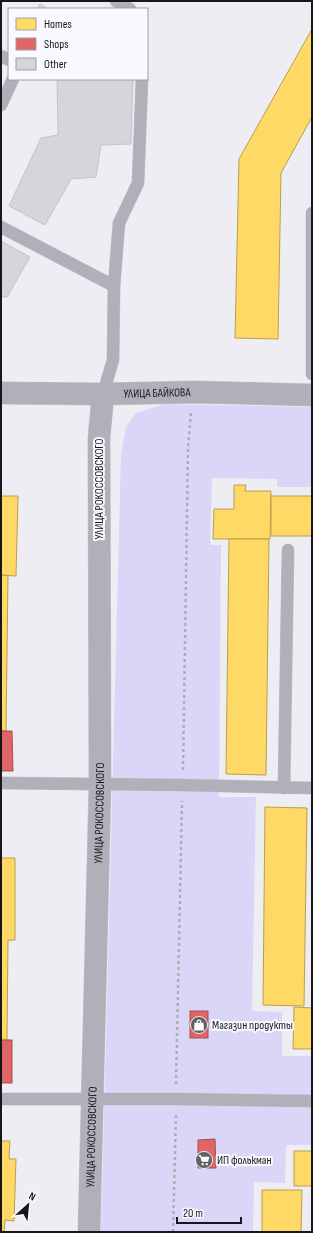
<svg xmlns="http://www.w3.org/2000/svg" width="313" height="1233" font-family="'Sofia Sans Condensed',sans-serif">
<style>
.green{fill:#dbd6f8}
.homes{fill:#ffd966;stroke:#b99f4f}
.shops{fill:#e06666;stroke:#a44e4f}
.building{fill:#d6d5da;stroke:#c4c4c8}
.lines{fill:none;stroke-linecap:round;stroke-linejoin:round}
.service-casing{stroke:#c8c7cb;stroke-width:13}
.minor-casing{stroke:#c8c7cb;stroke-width:23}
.path{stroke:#aeadb5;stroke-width:2.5;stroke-dasharray:3 3;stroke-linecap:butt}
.service{stroke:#b1afb9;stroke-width:12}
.minor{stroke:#b1afb9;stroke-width:22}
.labels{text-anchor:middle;stroke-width:4;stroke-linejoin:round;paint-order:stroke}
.street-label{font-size:12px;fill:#17171a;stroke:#f9f9ff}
.poi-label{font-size:12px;fill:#17171a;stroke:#f9f9ff;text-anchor:start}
</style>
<rect width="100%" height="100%" fill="#eeedf3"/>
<!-- green -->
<polygon class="green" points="164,404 312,407 312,487 277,487 277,479 212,478 210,545 221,545 219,797 256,797 252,1011 282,1012 282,1056 312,1056 312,1145 286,1145 285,1183 254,1182 253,1232 101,1232 121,453 126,427 136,413"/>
<!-- homes -->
<g class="homes">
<polygon points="312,29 312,117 281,173 278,339 235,338 239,159"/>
<polygon points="234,485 246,485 245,491 271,491 270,539 213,539 214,509 234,509"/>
<polygon points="1,496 18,496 16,576 1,575"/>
<rect x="271" y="496" width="41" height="40"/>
<polygon points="229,539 269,539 266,775 226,774"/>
<polygon points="1,575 8,576 6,731 1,730"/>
<polygon points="265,807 307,808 304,1006 263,1005"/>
<polygon points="1,858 15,858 15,940 8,940 7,1040 1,1040"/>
<polygon points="294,1007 312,1008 312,1049 293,1049"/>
<polygon points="1,1141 10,1141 9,1159 16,1159 14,1221 5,1220 4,1232 1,1232"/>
<rect x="294" y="1151" width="18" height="35"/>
<polygon points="262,1190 302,1190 301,1232 262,1232"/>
</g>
<!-- shops -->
<g class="shops">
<polygon points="1,731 12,731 13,771 1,771"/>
<rect x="190" y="1011" width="18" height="27"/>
<rect x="1" y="1040" width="11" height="43"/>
<polygon points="215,1139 216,1168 198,1168 198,1140"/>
</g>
<!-- building -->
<g class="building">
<polygon points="40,4 49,9 37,9"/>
<polygon points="57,79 133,79 131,144 101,145 96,177 71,179 45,225 9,206 41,138 58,135"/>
<polygon points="1,241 30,257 7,297 1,297"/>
</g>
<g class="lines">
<!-- service casing -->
<g class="service-casing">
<g id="service">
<polyline points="116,1 130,9"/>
<polyline points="1,56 9,60"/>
<polyline points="1,105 13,79"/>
<polyline points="312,213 312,374"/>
<polyline points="1,227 114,286 113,360 103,394"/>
<polyline points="114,286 119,223 138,183 142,79"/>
<polyline points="1,783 182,785 312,788"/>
<polyline points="284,788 288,550"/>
<polyline points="1,1099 176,1099 312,1101"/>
</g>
</g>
<!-- minor casing -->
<g class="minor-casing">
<g id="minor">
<path id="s1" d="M 1,393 L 103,394 L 193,392 L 312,395"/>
<path id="s2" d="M 89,1232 L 100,785 L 99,438 L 103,394"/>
</g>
</g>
<!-- path -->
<g class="path">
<polyline points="183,770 188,448 191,413"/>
<polyline points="176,1084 182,801"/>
<polyline points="173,1232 176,1115"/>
</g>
<!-- service -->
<use href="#service" class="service"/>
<!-- minor -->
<use href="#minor" class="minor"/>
</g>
<!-- icons -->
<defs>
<g id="shop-disc" transform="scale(0.9)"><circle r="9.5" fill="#626266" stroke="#f9f9ff"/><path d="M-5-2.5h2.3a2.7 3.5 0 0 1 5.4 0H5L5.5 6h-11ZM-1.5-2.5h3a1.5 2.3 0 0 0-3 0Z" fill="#fff"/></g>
<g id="supermarket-disc" transform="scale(0.9)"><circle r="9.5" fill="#626266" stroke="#f9f9ff"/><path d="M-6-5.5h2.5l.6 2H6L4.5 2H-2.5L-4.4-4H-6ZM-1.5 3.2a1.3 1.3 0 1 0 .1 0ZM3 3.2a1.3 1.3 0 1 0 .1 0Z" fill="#fff"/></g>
</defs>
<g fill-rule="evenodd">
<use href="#shop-disc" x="199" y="1025"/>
<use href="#supermarket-disc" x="204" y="1160"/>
</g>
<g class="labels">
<!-- street labels -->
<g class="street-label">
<text dy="4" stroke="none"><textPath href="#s1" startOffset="156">УЛИЦА БАЙКОВА</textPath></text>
<text transform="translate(99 489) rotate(-90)" y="4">УЛИЦА РОКОССОВСКОГО</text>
<text dy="4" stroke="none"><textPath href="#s2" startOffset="419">УЛИЦА РОКОССОВСКОГО</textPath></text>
<text dy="4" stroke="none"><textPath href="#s2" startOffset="95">УЛИЦА РОКОССОВСКОГО</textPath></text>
</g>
<!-- poi labels -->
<g class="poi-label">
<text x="212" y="1029">Магазин продукты</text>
<text x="217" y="1164">ИП фолькман</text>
</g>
</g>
<!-- border -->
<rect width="313" height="1233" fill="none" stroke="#17171a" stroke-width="4"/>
<!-- legend -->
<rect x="8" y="8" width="140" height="72" fill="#f9f9ff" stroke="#9f9fa3"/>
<rect x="16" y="18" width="20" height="12" fill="#ffd966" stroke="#9f9fa3"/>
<text x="44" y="28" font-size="12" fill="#17171a">Homes</text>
<rect x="16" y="38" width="20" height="12" fill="#e06666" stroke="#9f9fa3"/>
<text x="44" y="48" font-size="12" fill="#17171a">Shops</text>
<rect x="16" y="58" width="20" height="12" fill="#d6d5da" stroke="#9f9fa3"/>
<text x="44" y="68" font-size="12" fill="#17171a">Other</text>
<!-- north arrow -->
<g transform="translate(28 1205) rotate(27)" stroke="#f9f9ff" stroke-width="3" paint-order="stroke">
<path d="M0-3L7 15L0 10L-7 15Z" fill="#17171a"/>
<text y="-6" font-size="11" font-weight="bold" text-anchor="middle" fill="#17171a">N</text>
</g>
<!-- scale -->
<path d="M177 1217v6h64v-6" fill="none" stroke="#17171a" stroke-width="2"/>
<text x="183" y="1217" font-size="12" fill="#17171a" stroke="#f9f9ff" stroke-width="3" paint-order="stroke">20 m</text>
</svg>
